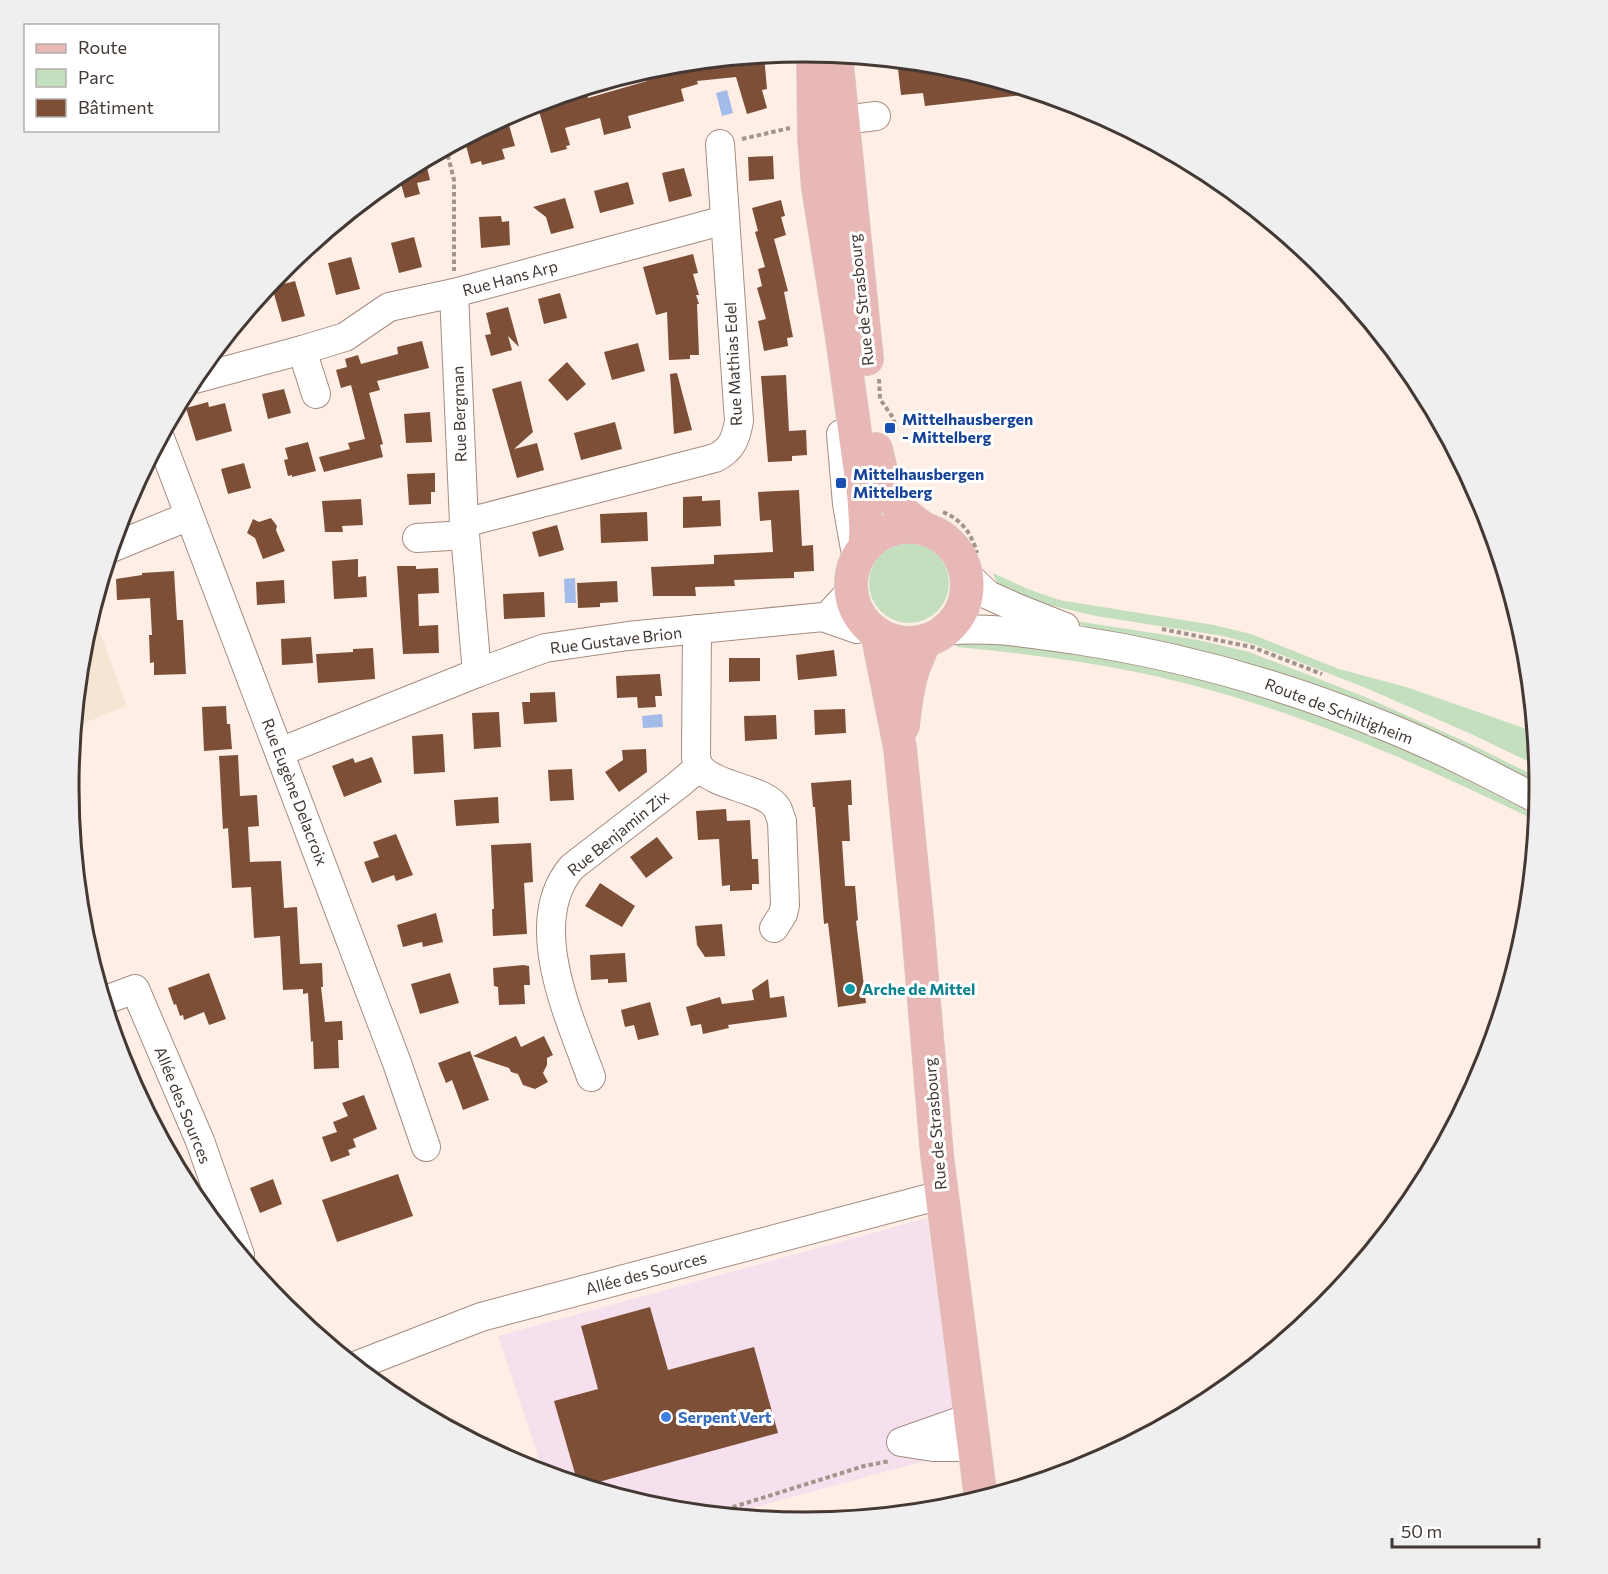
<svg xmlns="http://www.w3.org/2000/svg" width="1608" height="1574" font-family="Commissioner,sans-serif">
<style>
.commercial{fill:#f7e0ed}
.education{fill:#f5e5d2}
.green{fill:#c3dfbd}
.water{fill:#a2bbe9}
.building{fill:#7d4f37}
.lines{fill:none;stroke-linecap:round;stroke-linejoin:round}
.minor-casing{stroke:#a58c80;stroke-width:30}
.major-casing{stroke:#d6d3d2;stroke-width:34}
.path{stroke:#a2958e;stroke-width:4;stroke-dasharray:4.5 3;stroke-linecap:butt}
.minor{stroke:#fff;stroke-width:28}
.major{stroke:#e8b8b7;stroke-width:33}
.transit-dot{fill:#1a4fb4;stroke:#fff;stroke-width:2}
.culture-dot{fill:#0f9aa8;stroke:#fff;stroke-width:2}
.shop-dot{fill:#3f7fe0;stroke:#fff;stroke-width:2}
.labels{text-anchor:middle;stroke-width:6;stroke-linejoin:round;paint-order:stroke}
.street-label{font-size:16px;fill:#433833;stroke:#fff}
.transit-label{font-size:16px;font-weight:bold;fill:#164399;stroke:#fff;text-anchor:start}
.culture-label{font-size:16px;font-weight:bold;fill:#0d838f;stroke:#fff;text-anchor:start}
.shop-label{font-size:16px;font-weight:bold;fill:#366cbe;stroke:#fff;text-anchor:start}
.rim{fill:none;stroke:#433833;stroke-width:3}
</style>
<rect width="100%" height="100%" fill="#feeee5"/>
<!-- commercial -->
<polygon class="commercial" points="927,1218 958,1452 726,1515 660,1509 544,1474 498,1336"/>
<!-- education -->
<polygon class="education" points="92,611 127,706 74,727 82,643"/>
<!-- green -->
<g class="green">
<circle cx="909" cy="583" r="40"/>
<polygon points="993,573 1028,589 1059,600 1214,625 1251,634 1339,669 1406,687 1521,727 1535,733 1538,766 1471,734 1366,688 1253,644 1223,636 1096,616 1045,604 997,584"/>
<polygon points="1076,621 1198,640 1249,652 1363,696 1466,742 1539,778 1540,787 1073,622"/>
<path d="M 957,643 L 985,643 L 1063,650 L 1236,687 L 1367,733 L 1440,766 L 1537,816 L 1537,821 C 1414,761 1276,701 1141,673 C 1080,660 1019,653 957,647 Z"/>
</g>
<!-- water -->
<g class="water">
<polygon points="727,90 733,113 722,116 716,93"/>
<polygon points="575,578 576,603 565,603 564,579"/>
<polygon points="662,714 663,727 643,728 642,716"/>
</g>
<!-- building -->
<g class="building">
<polygon points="764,55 767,89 762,90 767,108 747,114 736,77 697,81 698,84 681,89 684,101 628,116 631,128 604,135 600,118 565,128 570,145 566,146 567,149 551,153 539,111 550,108 549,102 587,93 588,98 647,81 647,78 660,75 660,73 693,63"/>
<polygon points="897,60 948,65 1040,93 925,106 923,93 901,95"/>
<polygon points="507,118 515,146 502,149 505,159 482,165 481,161 471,164 464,138 498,120"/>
<polygon points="773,156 774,179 749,181 748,157"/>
<polygon points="425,159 430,180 417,183 420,194 405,198 398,173"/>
<polygon points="684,168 692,196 669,202 662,173"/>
<polygon points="628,182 634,204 600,213 594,191"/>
<polygon points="565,198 574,228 551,234 546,217 533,207"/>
<polygon points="781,200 785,216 781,217 786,235 774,239 788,291 784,292 793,337 787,338 788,346 764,351 758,321 766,319 757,288 762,286 758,269 765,267 755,232 758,231 752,208"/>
<polygon points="501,216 502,222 509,221 510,245 481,248 479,217"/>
<polygon points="414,237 422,267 399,273 391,243"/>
<polygon points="693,254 698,273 693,274 699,295 696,295 699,304 697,304 699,355 690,355 690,359 669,360 667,312 656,315 643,267"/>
<polygon points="351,257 360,289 336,295 328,263"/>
<polygon points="295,281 305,316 282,322 272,287"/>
<polygon points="560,293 567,318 544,324 538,299"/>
<polygon points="508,307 519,347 508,336 512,350 491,356 485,335 491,334 486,313"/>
<polygon points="422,341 429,368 377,381 380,390 369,393 383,444 380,445 383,457 324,472 319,457 350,449 348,443 365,439 351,385 341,388 336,370 347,367 345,359 358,355 361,364 398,354 397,347"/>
<polygon points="638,343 645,371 612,380 604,352"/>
<polygon points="567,362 586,384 567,401 548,380"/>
<polygon points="677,373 692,430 674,434 670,374"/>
<polygon points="786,375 789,431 806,430 807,455 792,456 792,461 768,462 761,376"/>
<polygon points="521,381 533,432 514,449 537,443 544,470 517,478 492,389"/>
<polygon points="284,389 291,413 268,419 262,394"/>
<polygon points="208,402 209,407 225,403 232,431 196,441 186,408"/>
<polygon points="430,412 432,442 406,443 404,414"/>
<polygon points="615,422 622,449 581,460 574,433"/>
<polygon points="308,442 316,471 292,477 292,475 288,476 284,460 288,459 285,448"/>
<polygon points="244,463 251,488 228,494 221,469"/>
<polygon points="435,473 435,492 431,492 431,504 409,505 407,474"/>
<polygon points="799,490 802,546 813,545 814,571 794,572 794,578 734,580 735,586 695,587 696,596 653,596 651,567 714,564 714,555 773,552 771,520 760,521 758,492"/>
<polygon points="702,496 702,501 720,500 721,526 683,528 683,497"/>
<polygon points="361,499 363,525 342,526 343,532 325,532 322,501"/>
<polygon points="647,512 648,541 601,543 600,514"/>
<polygon points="271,518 277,526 276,530 285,551 263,559 255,538 247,533 253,519 259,522"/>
<polygon points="557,525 564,550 539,557 532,532"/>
<polygon points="358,559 358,577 366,576 367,597 334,599 332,561"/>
<polygon points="397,566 416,566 416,569 438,568 439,593 418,594 419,626 438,625 439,653 403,654"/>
<polygon points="174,571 177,620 183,620 186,674 154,675 154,662 150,663 149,635 152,635 150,598 117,600 116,579 142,575 142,573"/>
<polygon points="284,580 285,603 257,605 256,582"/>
<polygon points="617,581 618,602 600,603 600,607 578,608 577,583"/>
<polygon points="544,592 545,617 504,619 503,594"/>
<polygon points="311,637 313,663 282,665 281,639"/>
<polygon points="373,648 375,679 318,683 316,654 353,652 353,649"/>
<polygon points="834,650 837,676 798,680 796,655"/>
<polygon points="729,658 760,658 760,681 729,682"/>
<polygon points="660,674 662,696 655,696 656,707 638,708 637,697 617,698 616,676"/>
<polygon points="555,692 557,722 524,724 522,702 530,702 530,693"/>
<polygon points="226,706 227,724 230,724 232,749 204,751 202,707"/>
<polygon points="845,709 846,733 815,735 814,710"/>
<polygon points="499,712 501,747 474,749 472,713"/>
<polygon points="776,715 777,739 745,741 744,716"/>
<polygon points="443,734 445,772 414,774 412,736"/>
<polygon points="646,749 647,772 619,792 605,772 623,760 622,750"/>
<polygon points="238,755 240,796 257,795 259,826 248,827 250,862 281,861 284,908 297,907 300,964 322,963 323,987 321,987 325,1022 342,1021 343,1040 338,1040 339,1068 314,1069 313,1041 311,1042 308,993 303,994 303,989 283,990 280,936 254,938 251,887 232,888 228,828 223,829 219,756"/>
<polygon points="372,757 382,782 344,797 332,766 353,758 355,763"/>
<polygon points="572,769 574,800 550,801 548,770"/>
<polygon points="851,780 852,805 848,805 850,841 842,841 845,886 855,886 858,920 856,921 866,1003 838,1007 828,923 824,924 815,807 813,807 811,783"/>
<polygon points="498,797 499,823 456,826 454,800"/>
<polygon points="726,809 727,821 750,820 752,859 758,859 759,884 752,884 752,890 730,891 730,885 722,886 719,839 698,840 696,811"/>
<polygon points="396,834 413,875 396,881 394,875 372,883 364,862 379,857 373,842"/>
<polygon points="657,837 673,858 646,878 630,857"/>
<polygon points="531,843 533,882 524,883 527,934 493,936 492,909 494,909 491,845"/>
<polygon points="600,883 635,906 622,927 585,906"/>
<polygon points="436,913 443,942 423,947 422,942 403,947 397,925"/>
<polygon points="722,924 725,956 705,957 697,945 695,926"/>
<polygon points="625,953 627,982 608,983 608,979 591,980 590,955"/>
<polygon points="523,965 529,966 530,985 524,985 525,1004 499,1005 498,987 494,986 493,968"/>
<polygon points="209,973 226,1019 209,1025 204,1012 184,1020 183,1015 180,1016 176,1004 174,1005 168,988"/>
<polygon points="450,973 459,1003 420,1014 411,984"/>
<polygon points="768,979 770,998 784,996 787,1017 728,1025 729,1028 703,1034 701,1024 691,1026 686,1007 720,997 722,1004 754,1000 752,990"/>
<polygon points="650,1002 659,1035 638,1040 634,1025 625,1027 621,1010"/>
<polygon points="516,1036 521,1047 544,1036 553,1055 547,1058 547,1065 543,1073 548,1082 535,1089 523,1085 518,1074 511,1072 509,1068 473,1056"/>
<polygon points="470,1051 489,1100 463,1110 452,1080 446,1083 438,1063"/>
<polygon points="364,1095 377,1129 353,1139 356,1147 348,1150 350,1155 331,1162 322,1137 337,1132 333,1122 348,1116 342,1103"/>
<polygon points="398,1174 413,1216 337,1242 322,1200"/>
<polygon points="273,1179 282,1204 260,1213 250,1188"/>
<polygon points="650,1307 668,1370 754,1347 778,1433 584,1486 578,1484 554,1401 598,1389 581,1326"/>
</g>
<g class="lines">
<!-- minor casing -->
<g class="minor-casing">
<g id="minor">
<polyline points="843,120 876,116"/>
<polyline points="454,293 464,523 477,673"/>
<polyline points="302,350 316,394"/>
<polyline points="191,380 302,350 345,337 389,307 454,293 725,220"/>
<polyline points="841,434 847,504 855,549"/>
<polyline points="160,438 397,1063 426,1147"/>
<path d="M 464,523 L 715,458 C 732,450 736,438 739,421 L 720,144"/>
<polyline points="417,538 465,535"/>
<polyline points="111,548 189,516"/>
<polyline points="966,574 988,595 1017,608 1065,627"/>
<polyline points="827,617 851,591"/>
<path d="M 944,631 C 991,626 1030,634 1076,640 C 1183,656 1287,686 1387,727 C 1439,748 1489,774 1539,800"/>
<polyline points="280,752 477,673 545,648 628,636 823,617 857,629 866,624"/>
<path d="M 699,767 C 718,788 764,788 777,808 C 779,811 780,817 782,821 L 785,905 L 783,914 L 774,928"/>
<polyline points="103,1001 135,989 200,1141 240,1255"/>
<path d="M 591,1077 C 570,1018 524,923 572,867 L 678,785 L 699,767 L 696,758 L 697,629"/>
<polyline points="355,1366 481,1317 941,1195"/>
<polyline points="972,1417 901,1442 933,1447 976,1447"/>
</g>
</g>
<!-- major casing -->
<g class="major-casing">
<g id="major">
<polyline points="813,52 814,139 818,188 842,338 864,497 866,531 865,547"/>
<polyline points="836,54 867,359"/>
<polyline points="876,449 886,491 906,515 924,529"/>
<circle cx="909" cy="585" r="58"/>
<polyline points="877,633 900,748 917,918 937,1155 981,1499"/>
<path d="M 903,726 C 905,708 907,690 912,673 C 915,662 921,653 924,641"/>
</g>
</g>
<!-- path -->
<g class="path">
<polyline points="742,139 790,128"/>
<polyline points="446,148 454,180 454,271"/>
<polyline points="879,379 880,399 894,419 895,430"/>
<path d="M 943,512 C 962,520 972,534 977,553"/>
<polyline points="1162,629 1252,647 1322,674"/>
<polyline points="711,1514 864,1466 890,1461"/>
</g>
<!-- minor -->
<use href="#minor" class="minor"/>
<!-- major -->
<use href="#major" class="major"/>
</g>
<!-- markers -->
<g class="transit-dot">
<rect x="884" y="422" width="12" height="12" rx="3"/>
<rect x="835" y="477" width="12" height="12" rx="3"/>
</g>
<circle class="culture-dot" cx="850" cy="989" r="6"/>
<circle class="shop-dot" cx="666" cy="1417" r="6"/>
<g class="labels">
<!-- street labels -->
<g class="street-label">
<text transform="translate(510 278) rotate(-15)" y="6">Rue Hans Arp</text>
<text transform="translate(861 300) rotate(-96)" y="6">Rue de Strasbourg</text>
<text transform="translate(733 364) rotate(-93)" y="6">Rue Mathias Edel</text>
<text transform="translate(459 414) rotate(-92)" y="6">Rue Bergman</text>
<text transform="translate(616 640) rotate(-7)" y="6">Rue Gustave Brion</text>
<text transform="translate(1339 711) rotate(21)" y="6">Route de Schiltigheim</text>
<text transform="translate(295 792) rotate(69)" y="6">Rue Eugène Delacroix</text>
<text transform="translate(618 833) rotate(-39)" y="6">Rue Benjamin Zix</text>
<text transform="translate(183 1105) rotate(68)" y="6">Allée des Sources</text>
<text transform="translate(935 1124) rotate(-95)" y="6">Rue de Strasbourg</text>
<text transform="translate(646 1273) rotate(-15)" y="6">Allée des Sources</text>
</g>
<!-- transit labels -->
<g class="transit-label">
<text x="902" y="425">Mittelhausbergen<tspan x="902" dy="18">- Mittelberg</tspan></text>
<text x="853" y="480">Mittelhausbergen<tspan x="853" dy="18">Mittelberg</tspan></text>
</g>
<!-- culture labels -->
<g class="culture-label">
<text x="862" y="995">Arche de Mittel</text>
</g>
<!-- shop labels -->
<g class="shop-label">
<text x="678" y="1423">Serpent Vert</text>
</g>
</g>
<!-- crop -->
<path d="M0 0H1608V1574H0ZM79 787a725 725 0 1 1 1450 0a725 725 0 1 1-1450 0Z" fill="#f0efef" fill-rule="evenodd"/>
<path class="rim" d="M79 787a725 725 0 1 1 1450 0a725 725 0 1 1-1450 0Z"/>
<!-- legend -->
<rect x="24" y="24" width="195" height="108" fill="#ffffff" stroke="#b4afad" stroke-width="1.5"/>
<rect x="36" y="44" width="30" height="9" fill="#e8b8b7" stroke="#b4afad" stroke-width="1.5"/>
<text x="78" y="54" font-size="18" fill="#433833">Route</text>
<rect x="36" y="69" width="30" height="18" fill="#c3dfbd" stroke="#b4afad" stroke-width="1.5"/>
<text x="78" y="84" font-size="18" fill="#433833">Parc</text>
<rect x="36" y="99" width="30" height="18" fill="#7d4f37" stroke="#b4afad" stroke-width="1.5"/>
<text x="78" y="114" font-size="18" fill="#433833">Bâtiment</text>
<!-- scale -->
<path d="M1392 1538v9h147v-9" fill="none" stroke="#433833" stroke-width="3"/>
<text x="1401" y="1538" font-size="18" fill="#433833" stroke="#ffffff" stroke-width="4.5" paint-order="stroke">50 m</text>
</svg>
